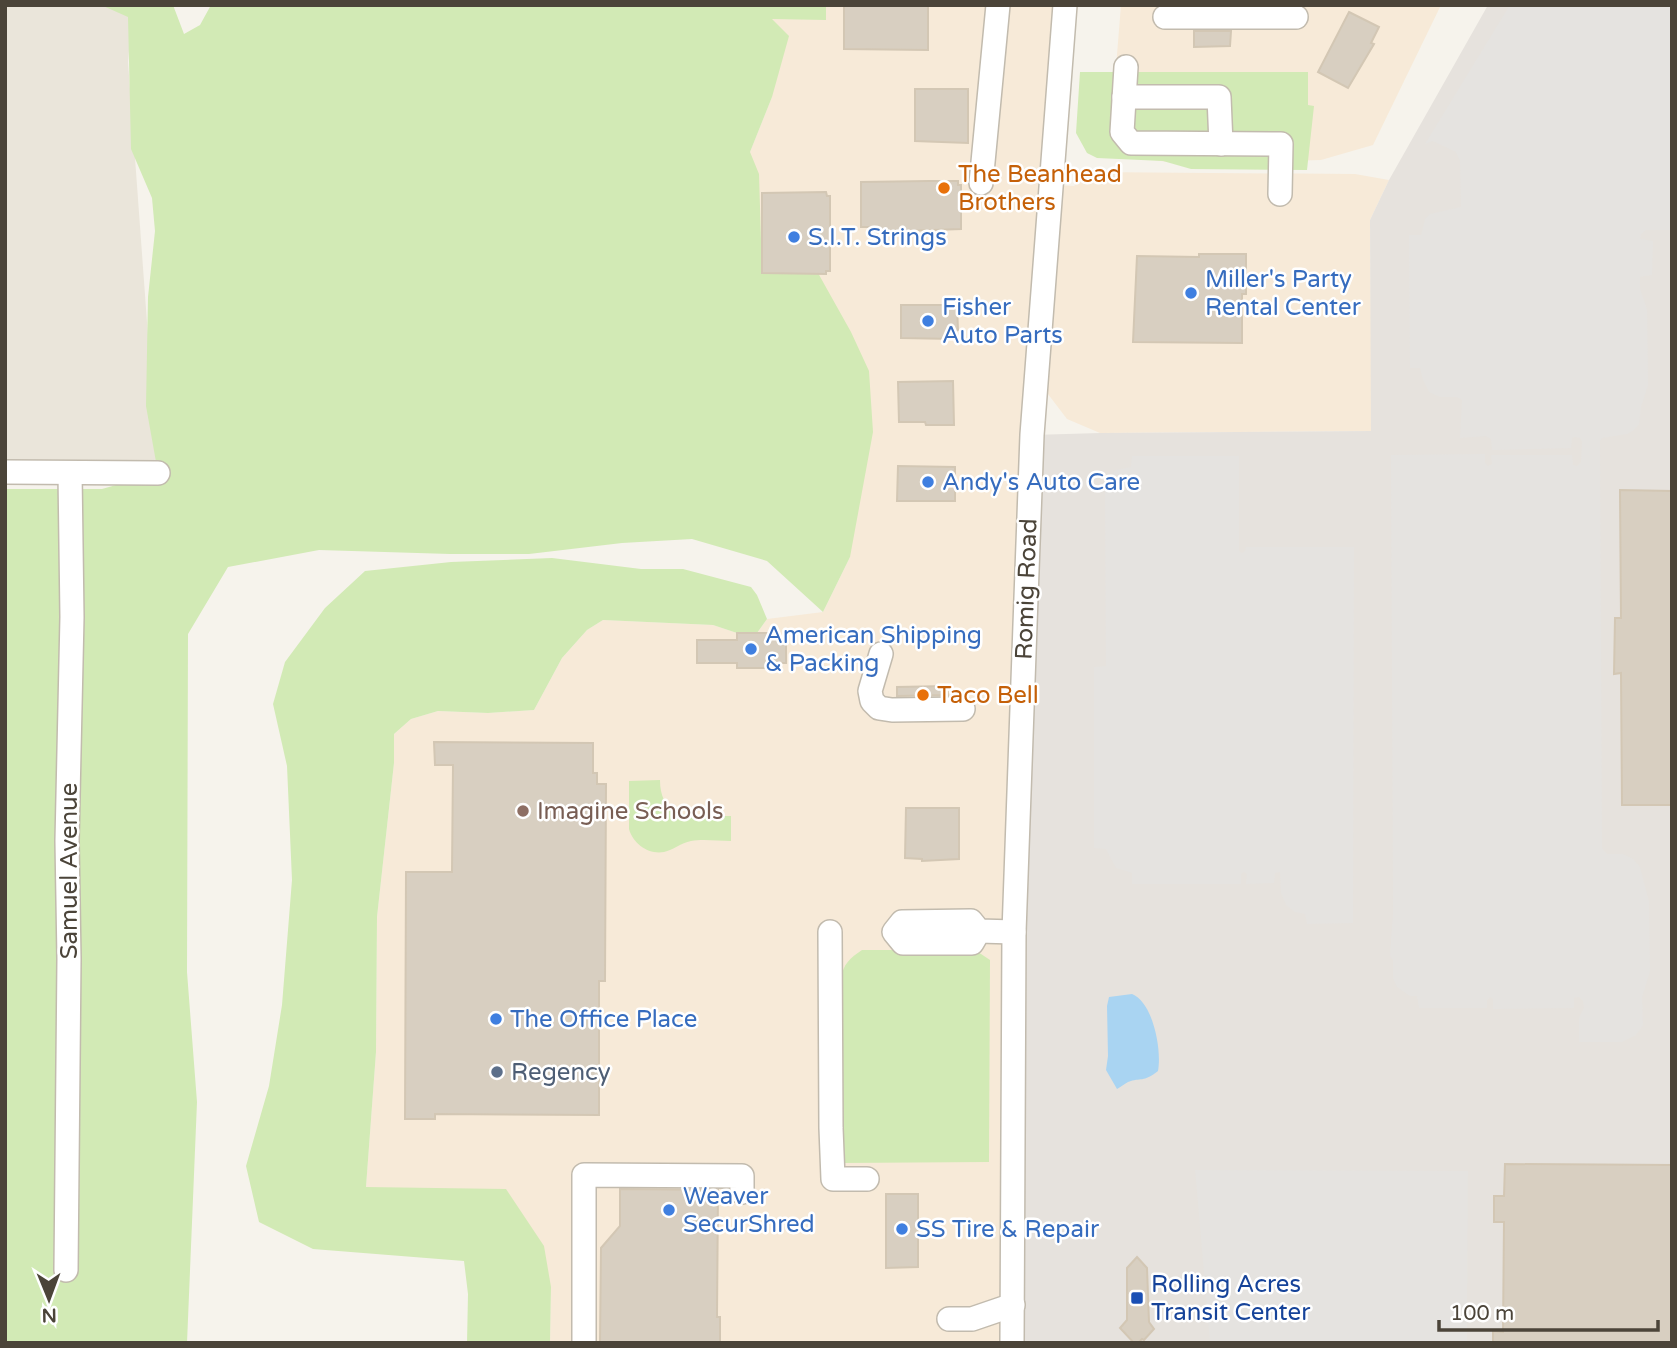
<svg xmlns="http://www.w3.org/2000/svg" width="1677" height="1348" font-family="'Varela Round',sans-serif">
<style>
.residential{fill:#eae5da}
.commercial{fill:#f7ead8}
.industrial{fill:#e6e2dd}
.green{fill:#d2eab5}
.parking{fill:#e5e3e0}
.water{fill:#a9d4f2}
.building{fill:#d8cfc1;stroke:#d3c7b4;stroke-width:2}
.lines{fill:none;stroke-linecap:round;stroke-linejoin:round}
.minor-casing{stroke:#c2bbae;stroke-width:26}
.minor{stroke:#fff;stroke-width:23}
.food-dot{fill:#e8710a;stroke:#fff;stroke-width:2.5}
.shop-dot{fill:#3f7fe0;stroke:#fff;stroke-width:2.5}
.education-dot{fill:#8d6e63;stroke:#fff;stroke-width:2.5}
.service-dot{fill:#5c6f8a;stroke:#fff;stroke-width:2.5}
.transit-dot{fill:#1a4fb4;stroke:#fff;stroke-width:2.5}
.labels{text-anchor:middle;stroke-width:5;stroke-linejoin:round;paint-order:stroke}
.food-label{font-size:24px;fill:#c56008;stroke:#fff;text-anchor:start}
.shop-label{font-size:24px;fill:#366cbe;stroke:#fff;text-anchor:start}
.street-label{font-size:24px;fill:#4b4439;stroke:#fff}
.education-label{font-size:24px;fill:#785e54;stroke:#fff;text-anchor:start}
.service-label{font-size:24px;fill:#4e5e75;stroke:#fff;text-anchor:start}
.transit-label{font-size:24px;fill:#164399;stroke:#fff;text-anchor:start}
</style>
<rect width="100%" height="100%" fill="#f6f3ec"/>
<!-- residential -->
<polygon class="residential" points="5,5 133,5 128,62 158,473 5,472"/>
<!-- commercial -->
<g class="commercial">
<polygon points="771,5 1065,5 1052,185 1074,186 1089,172 1355,174 1389,180 1370,220 1372,431 1100,433 1067,419 1038,381 1012,1343 550,1343 551,1287 366,1187 376,1052 377,917 394,763 394,734 411,719 438,711 488,713 534,710 562,658 587,630 603,620 713,625 737,633 757,633 767,619 823,612 850,557 745,276 750,152 772,97"/>
<polygon points="1121,5 1441,5 1373,145 1321,160 1183,164 1109,154"/>
</g>
<!-- industrial -->
<polygon class="industrial" points="1488,5 1672,5 1672,1343 1012,1343 1032,435 1100,433 1371,431 1370,220 1389,180"/>
<!-- green -->
<g class="green">
<polygon points="101,5 173,5 184,34 200,25 211,5 826,5 826,20 772,19 789,36 772,97 750,152 759,174 762,273 818,273 851,332 869,371 873,432 850,557 823,612 767,561 692,539 622,543 529,554 450,554 319,550 228,567 188,634 187,972 197,1102 187,1343 5,1343 5,489 102,489 158,473 146,406 148,297 155,231 152,198 131,149 128,17"/>
<polygon points="1080,72 1308,72 1308,105 1314,106 1307,170 1191,169 1163,161 1097,158 1087,153 1076,133"/>
<polygon points="552,558 641,569 683,569 751,587 757,595 767,619 757,633 737,633 713,625 603,620 587,630 562,658 534,710 488,713 438,711 411,719 394,734 394,763 377,917 376,1052 366,1187 506,1189 544,1246 551,1287 550,1343 467,1343 468,1294 464,1261 313,1249 259,1222 246,1166 269,1086 282,1005 292,880 287,766 273,704 285,662 325,608 365,571 451,562"/>
<path d="M 660,780 C 660,824 700,816 731,816 L 731,841 C 718,841 703,839 691,841 C 681,843 673,850 664,852 C 649,855 633,844 629,829 L 629,781 Z"/>
<path d="M 862,950 L 975,950 L 990,960 L 989,1162 L 840,1163 L 841,979 C 843,964 850,958 862,950 Z"/>
</g>
<!-- parking -->
<g class="parking">
<polygon points="1510,5 1672,5 1672,230 1646,230 1641,234 1640,239 1653,241 1652,275 1640,277 1640,289 1647,309 1648,385 1641,407 1639,424 1634,430 1627,434 1602,438 1600,441 1602,848 1607,854 1623,854 1633,859 1640,867 1649,902 1650,971 1642,997 1643,1025 1636,1035 1622,1042 1579,1042 1579,1018 1584,1008 1583,1001 1579,997 1574,998 1574,1008 1493,1009 1493,999 1490,997 1487,1000 1487,1008 1419,1008 1417,996 1410,996 1397,987 1393,978 1393,960 1390,956 1393,913 1391,455 1485,454 1485,463 1488,466 1492,464 1491,455 1572,455 1573,465 1577,466 1581,462 1582,442 1580,438 1575,437 1572,438 1571,448 1492,450 1491,439 1486,436 1460,438 1462,400 1457,397 1440,397 1429,392 1423,380 1420,368 1410,368 1409,235 1421,235 1425,219 1430,214 1461,207 1460,161 1456,152 1433,141 1425,144"/>
<polygon points="1132,456 1239,456 1239,551 1242,553 1245,551 1246,547 1354,547 1353,923 1307,924 1305,914 1295,912 1286,905 1281,893 1280,872 1275,873 1274,883 1246,884 1247,874 1244,872 1241,874 1241,884 1132,884 1132,873 1116,868 1106,849 1094,848 1094,667 1106,666 1105,492 1107,481 1116,470 1131,467"/>
<polygon points="1195,1170 1468,1171 1467,1343 1210,1343"/>
</g>
<!-- water -->
<path class="water" d="M 1132,994 C 1153,1002 1162,1050 1158,1071 C 1143,1083 1141,1077 1128,1082 C 1124,1084 1121,1087 1117,1089 L 1106,1070 L 1108,1056 L 1107,1006 L 1109,997 Z"/>
<!-- building -->
<g class="building">
<polygon points="844,5 928,5 928,50 844,49"/>
<polygon points="1349,12 1379,27 1371,43 1374,44 1348,88 1318,72"/>
<polygon points="1194,31 1231,31 1230,46 1194,47"/>
<polygon points="915,89 968,89 968,143 915,141"/>
<polygon points="929,181 958,181 958,185 961,185 961,229 877,232 877,227 861,227 861,182"/>
<polygon points="826,192 827,196 830,196 830,271 826,271 826,274 762,273 762,193"/>
<polygon points="1199,254 1246,254 1246,294 1242,294 1242,343 1133,342 1137,256 1199,257"/>
<polygon points="901,305 957,305 958,330 955,331 955,339 901,338"/>
<polygon points="953,381 954,425 926,425 925,422 899,422 898,382"/>
<polygon points="898,466 955,467 955,501 897,501"/>
<polygon points="1620,490 1672,491 1672,805 1622,805 1621,673 1614,674 1615,618 1621,618"/>
<polygon points="737,633 770,633 770,640 786,640 786,663 771,663 771,668 737,668 737,663 697,663 697,640 737,640"/>
<polygon points="947,686 948,695 897,696 897,687"/>
<polygon points="434,742 593,743 593,773 597,773 597,784 606,784 605,981 599,981 599,1115 435,1114 435,1119 405,1119 406,872 452,872 453,765 435,765"/>
<polygon points="906,808 959,808 959,859 922,861 922,859 905,858"/>
<polygon points="1505,1164 1672,1165 1672,1343 1493,1343 1493,1331 1503,1332 1504,1222 1494,1222 1494,1196 1504,1196"/>
<polygon points="620,1189 718,1190 717,1317 720,1317 720,1343 600,1343 601,1248 620,1226"/>
<polygon points="886,1194 918,1194 918,1267 886,1268"/>
<polygon points="1137,1257 1147,1268 1149,1322 1154,1329 1144,1340 1142,1339 1138,1343 1134,1343 1120,1328 1127,1320 1127,1268"/>
</g>
<g class="lines">
<!-- minor casing -->
<g class="minor-casing">
<g id="minor">
<polyline points="1165,17 1296,17"/>
<polyline points="1126,67 1122,132 1131,143 1281,144 1280,194"/>
<polyline points="1124,97 1219,97 1221,144"/>
<polyline points="981,183 998,5"/>
<polyline points="5,472 158,473"/>
<polyline points="881,654 870,691 872,701 879,708 892,710 963,709"/>
<polyline points="979,931 972,943 903,943 894,932 902,922 971,921 979,931 1014,932"/>
<polyline points="830,932 831,1128 833,1179 867,1179"/>
<polyline points="66,1270 69,959 67,841 72,617 70,473"/>
<polyline points="949,1319 972,1319 1013,1305"/>
<polyline points="584,1343 584,1175 742,1176 742,1192"/>
<polyline points="1012,1343 1014,932 1025,625 1032,435 1065,5"/>
</g>
</g>
<!-- minor -->
<use href="#minor" class="minor"/>
</g>
<!-- markers -->
<g class="food-dot">
<circle cx="944" cy="188" r="7"/>
<circle cx="923" cy="695" r="7"/>
</g>
<g class="shop-dot">
<circle cx="794" cy="237" r="7"/>
<circle cx="1191" cy="293" r="7"/>
<circle cx="928" cy="321" r="7"/>
<circle cx="928" cy="482" r="7"/>
<circle cx="751" cy="649" r="7"/>
<circle cx="496" cy="1019" r="7"/>
<circle cx="669" cy="1210" r="7"/>
<circle cx="902" cy="1229" r="7"/>
</g>
<circle class="education-dot" cx="523" cy="811" r="7"/>
<circle class="service-dot" cx="497" cy="1072" r="7"/>
<rect class="transit-dot" x="1130" y="1291" width="14" height="14" rx="3.5"/>
<g class="labels">
<!-- food labels -->
<g class="food-label">
<text x="958" y="182">The Beanhead<tspan x="958" dy="28">Brothers</tspan></text>
<text x="937" y="703">Taco Bell</text>
</g>
<!-- shop labels -->
<g class="shop-label">
<text x="808" y="245">S.I.T. Strings</text>
<text x="1205" y="287">Miller's Party<tspan x="1205" dy="28">Rental Center</tspan></text>
<text x="942" y="315">Fisher<tspan x="942" dy="28">Auto Parts</tspan></text>
<text x="942" y="490">Andy's Auto Care</text>
<text x="765" y="643">American Shipping<tspan x="765" dy="28">&amp; Packing</tspan></text>
<text x="510" y="1027">The Office Place</text>
<text x="683" y="1204">Weaver<tspan x="683" dy="28">SecurShred</tspan></text>
<text x="916" y="1237">SS Tire &amp; Repair</text>
</g>
<!-- street labels -->
<g class="street-label">
<text transform="translate(1026 589) rotate(-88)" y="8">Romig Road</text>
<text transform="translate(69 871) rotate(-90)" y="8">Samuel Avenue</text>
</g>
<!-- education labels -->
<g class="education-label">
<text x="537" y="819">Imagine Schools</text>
</g>
<!-- service labels -->
<g class="service-label">
<text x="511" y="1080">Regency</text>
</g>
<!-- transit labels -->
<g class="transit-label">
<text x="1151" y="1292">Rolling Acres<tspan x="1151" dy="28">Transit Center</tspan></text>
</g>
</g>
<!-- border -->
<rect width="1677" height="1348" fill="none" stroke="#4b4439" stroke-width="14"/>
<!-- north arrow -->
<g transform="translate(49 1299) rotate(179)" stroke="#ffffff" stroke-width="5" paint-order="stroke">
<path d="M0-5L12 26L0 18L-12 26Z" fill="#4b4439"/>
<text y="-10" font-size="19" font-weight="bold" text-anchor="middle" fill="#4b4439">N</text>
</g>
<!-- scale -->
<path d="M1439 1320v10h219v-10" fill="none" stroke="#4b4439" stroke-width="3.5"/>
<text x="1450" y="1320" font-size="21" fill="#4b4439" stroke="#ffffff" stroke-width="5" paint-order="stroke">100 m</text>
</svg>
